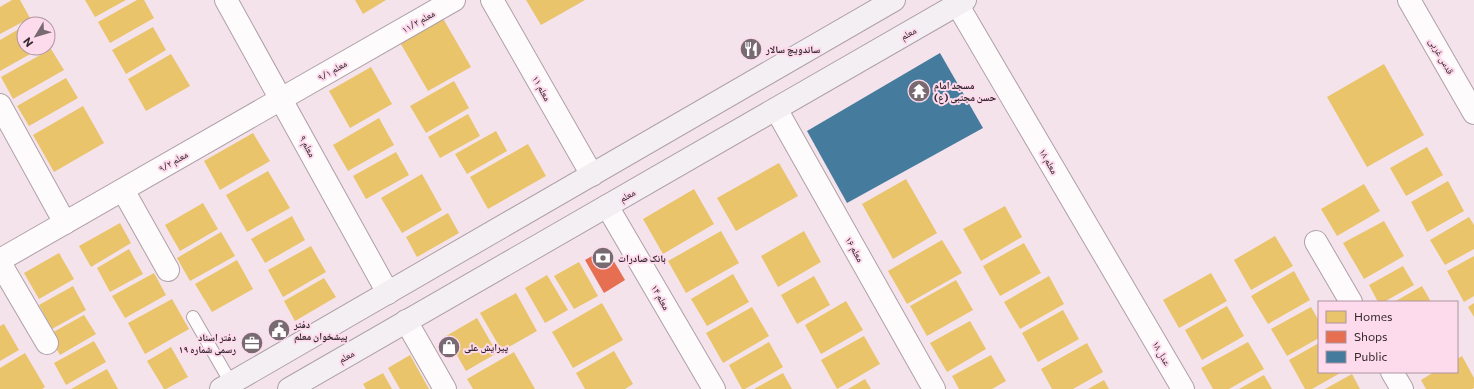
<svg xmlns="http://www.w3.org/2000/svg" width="1474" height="389" font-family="Commissioner,'Noto Naskh Arabic',sans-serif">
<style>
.homes{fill:#e9c46a}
.shops{fill:#e76f51}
.public{fill:#457b9d}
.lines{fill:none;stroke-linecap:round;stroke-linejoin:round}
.service-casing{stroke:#aea0a7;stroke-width:14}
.minor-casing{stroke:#aea0a7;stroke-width:24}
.tertiary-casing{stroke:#aea0a7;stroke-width:24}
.secondary-casing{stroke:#aea0a7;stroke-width:24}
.service{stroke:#fefbfc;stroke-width:12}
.minor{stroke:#fefbfc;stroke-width:22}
.tertiary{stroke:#fefbfc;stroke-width:22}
.secondary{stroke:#f4eff2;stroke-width:22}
.labels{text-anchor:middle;stroke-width:4;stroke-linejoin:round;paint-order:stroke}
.street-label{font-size:10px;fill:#35292f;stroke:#fddbec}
.poi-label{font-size:10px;font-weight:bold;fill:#35292f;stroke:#fddbec;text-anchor:start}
</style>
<rect width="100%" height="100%" fill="#f5e3ec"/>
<!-- homes -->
<g class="homes">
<polygon points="12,0 20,0 30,18 0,34 0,7"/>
<polygon points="85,0 126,0 95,17"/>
<polygon points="137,0 144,0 154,18 110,43 98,22"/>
<polygon points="355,0 386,0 363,14"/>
<polygon points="526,0 585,0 541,25"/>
<polygon points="441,15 471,67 428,91 398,39"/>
<polygon points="24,26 24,48 41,48 0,71 0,40"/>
<polygon points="153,27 166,50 126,74 112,50"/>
<polygon points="51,49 64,70 13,99 1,77"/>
<polygon points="171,54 190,86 146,111 128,79"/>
<polygon points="1384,64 1424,135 1367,167 1327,97"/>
<polygon points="371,67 392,104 350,128 329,91"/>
<polygon points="66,78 78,98 29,126 17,106"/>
<polygon points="454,81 469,108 426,133 410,106"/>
<polygon points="83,106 104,143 54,172 33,135"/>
<polygon points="468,114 480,136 440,158 428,137"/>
<polygon points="379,118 394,145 348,171 333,145"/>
<polygon points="496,131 507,151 467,174 455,154"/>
<polygon points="253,133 270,161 220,190 204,161"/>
<polygon points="528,144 546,176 488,209 470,177"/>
<polygon points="1427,147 1443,175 1406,196 1390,168"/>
<polygon points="396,152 409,175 366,199 353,176"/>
<polygon points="779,163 798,196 736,231 717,198"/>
<polygon points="268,171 290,208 247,232 226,195"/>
<polygon points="422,174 442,210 402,233 381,198"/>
<polygon points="906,179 937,233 893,259 862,204"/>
<polygon points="1448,181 1464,211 1427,232 1411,202"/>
<polygon points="1364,184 1380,211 1337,236 1321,209"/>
<polygon points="694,189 714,224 663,254 643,219"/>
<polygon points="203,203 218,229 180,251 165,225"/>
<polygon points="1005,206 1022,237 981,261 963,229"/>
<polygon points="448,213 459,233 417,257 406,237"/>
<polygon points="292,216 305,240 265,263 251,239"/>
<polygon points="1469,217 1474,225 1474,249 1445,265 1430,240"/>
<polygon points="1384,221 1404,256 1364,279 1343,243"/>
<polygon points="120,223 131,243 91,267 79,246"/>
<polygon points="721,231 739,263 686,293 668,261"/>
<polygon points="804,231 821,262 778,287 761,256"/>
<polygon points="221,232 235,256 190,281 177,258"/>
<polygon points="1275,236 1293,266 1251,290 1234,260"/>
<polygon points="942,240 962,273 907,304 888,271"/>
<polygon points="1024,243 1041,273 1000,296 983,266"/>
<polygon points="311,246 326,272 283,297 268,270"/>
<polygon points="129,249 143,274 110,292 97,268"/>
<polygon points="59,253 74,279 39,299 24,273"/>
<polygon points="1474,256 1474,296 1464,302 1447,271"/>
<polygon points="237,260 253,289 212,312 195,284"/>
<polygon points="579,262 598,296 574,309 554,276"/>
<polygon points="1403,266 1414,285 1384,302 1378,302 1369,285"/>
<polygon points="1294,271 1310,300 1268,324 1251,296"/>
<polygon points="154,273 166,295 125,318 112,296"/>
<polygon points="1211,273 1227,301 1179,328 1163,300"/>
<polygon points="733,274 749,302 707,326 691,299"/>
<polygon points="547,275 568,310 545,323 525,288"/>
<polygon points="814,276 830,305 797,324 781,295"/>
<polygon points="1049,276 1064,304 1020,329 1004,302"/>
<polygon points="324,278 336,297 295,321 284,301"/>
<polygon points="956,280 973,310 927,336 910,306"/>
<polygon points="73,286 86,310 52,329 39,305"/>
<polygon points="1422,286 1431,302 1394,302"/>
<polygon points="516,293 537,331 502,351 480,313"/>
<polygon points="172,299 189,329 145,354 128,323"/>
<polygon points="846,301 863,330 821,354 805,325"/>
<polygon points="602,303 623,340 573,368 552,332"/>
<polygon points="1474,303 1474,317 1468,307"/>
<polygon points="1227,306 1244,336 1202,360 1185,330"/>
<polygon points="752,307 769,336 723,363 706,333"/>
<polygon points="1311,307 1319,321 1319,338 1287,356 1271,329"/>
<polygon points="1063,310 1079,339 1038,362 1022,333"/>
<polygon points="84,315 96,334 60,355 48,335"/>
<polygon points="477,318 497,353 466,371 446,336"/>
<polygon points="970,321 986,349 947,372 930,343"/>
<polygon points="4,324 19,350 0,361 0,326"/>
<polygon points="864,336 880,364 837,389 821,360"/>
<polygon points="94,341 106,362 66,385 54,363"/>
<polygon points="769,342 783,367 745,389 742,389 729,365"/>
<polygon points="1248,342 1264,369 1229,389 1213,389 1201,368"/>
<polygon points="1087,343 1103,372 1073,389 1052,389 1041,369"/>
<polygon points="1319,343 1319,372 1342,372 1312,389 1305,389 1289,360"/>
<polygon points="171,347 188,377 166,389 164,389 147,361"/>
<polygon points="614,351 633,384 625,389 585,389 576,373"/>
<polygon points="514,352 535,389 473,389 467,379"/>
<polygon points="25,353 45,387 42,389 0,389 0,368"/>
<polygon points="410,355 429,389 400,389 388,368"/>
<polygon points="991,355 1006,381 992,389 959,389 952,376"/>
<polygon points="1462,356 1474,378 1474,388 1472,389 1426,389 1421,380 1434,372 1457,372 1457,359"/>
<polygon points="107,369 118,389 71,389"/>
<polygon points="383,373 392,389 366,389 363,384"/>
<polygon points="783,373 792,389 754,389"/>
<polygon points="1352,374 1360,389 1325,389"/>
<polygon points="1264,375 1272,389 1239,389"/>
<polygon points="865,379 871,389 848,389"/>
<polygon points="1104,380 1109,389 1088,389"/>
</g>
<!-- shops -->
<polygon class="shops" points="606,248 625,280 604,293 585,260"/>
<!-- public -->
<polygon class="public" points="940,53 983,128 847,203 807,131"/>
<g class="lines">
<!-- service casing -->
<g class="service-casing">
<polyline id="service" points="193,317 231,383"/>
</g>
<!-- minor casing -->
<g class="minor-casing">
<g id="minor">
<polyline points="226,0 388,293"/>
<polyline points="492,0 592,175"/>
<polyline points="957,4 1183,389"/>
<polyline points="0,105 65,223"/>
<polyline points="776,109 934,389"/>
<polyline points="123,190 168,270"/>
<polyline points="607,206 714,389"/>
<polyline points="1316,242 1351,302"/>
<polyline points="0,260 454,0"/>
<polyline points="0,263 47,343"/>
<polyline points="406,321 445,389"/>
<polyline points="1392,372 1402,389"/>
</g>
</g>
<!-- tertiary casing -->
<g class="tertiary-casing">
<polyline id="tertiary" points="1409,0 1474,113"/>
</g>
<!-- secondary casing -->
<g class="secondary-casing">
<g id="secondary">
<polyline points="221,389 894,0"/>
<polyline points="289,389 965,0"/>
</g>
</g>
<!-- service -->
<use href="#service" class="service"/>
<!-- minor -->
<use href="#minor" class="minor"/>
<!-- tertiary -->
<use href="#tertiary" class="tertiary"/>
<!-- secondary -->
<use href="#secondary" class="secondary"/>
</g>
<!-- icons -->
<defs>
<g id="restaurant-disc" transform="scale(1.15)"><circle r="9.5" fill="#786a71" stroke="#fddbec"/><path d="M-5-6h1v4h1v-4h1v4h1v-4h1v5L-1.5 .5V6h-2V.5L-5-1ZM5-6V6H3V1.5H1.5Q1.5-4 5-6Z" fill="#fff"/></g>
<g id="temple-disc" transform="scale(1.15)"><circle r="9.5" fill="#786a71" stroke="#fddbec"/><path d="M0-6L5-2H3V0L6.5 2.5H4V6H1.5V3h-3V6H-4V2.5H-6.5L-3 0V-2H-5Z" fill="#fff"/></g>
<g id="bank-disc" transform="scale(1.15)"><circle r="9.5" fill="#786a71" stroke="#fddbec"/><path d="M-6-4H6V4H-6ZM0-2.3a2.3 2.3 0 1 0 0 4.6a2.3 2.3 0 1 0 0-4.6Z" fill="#fff"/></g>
<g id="civic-disc" transform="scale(1.15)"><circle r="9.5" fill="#786a71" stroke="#fddbec"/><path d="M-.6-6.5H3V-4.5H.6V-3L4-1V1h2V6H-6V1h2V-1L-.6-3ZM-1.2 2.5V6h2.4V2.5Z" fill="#fff"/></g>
<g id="office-disc" transform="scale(1.15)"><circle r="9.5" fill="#786a71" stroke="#fddbec"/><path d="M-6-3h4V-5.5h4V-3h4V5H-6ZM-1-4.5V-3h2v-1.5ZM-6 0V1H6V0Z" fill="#fff"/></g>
<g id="shop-disc" transform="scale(1.15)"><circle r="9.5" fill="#786a71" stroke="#fddbec"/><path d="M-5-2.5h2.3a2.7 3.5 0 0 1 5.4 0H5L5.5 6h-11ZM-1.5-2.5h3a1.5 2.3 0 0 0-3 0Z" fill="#fff"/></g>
</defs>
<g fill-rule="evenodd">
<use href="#restaurant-disc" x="751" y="49"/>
<use href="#temple-disc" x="919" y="91"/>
<use href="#bank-disc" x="603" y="258"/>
<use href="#civic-disc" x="279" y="330"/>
<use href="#office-disc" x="252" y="343"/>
<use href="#shop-disc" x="449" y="347"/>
</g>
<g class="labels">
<!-- street labels -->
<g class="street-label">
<text transform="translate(418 21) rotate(-30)" y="4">معلم ۱۱/۲</text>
<text transform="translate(908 33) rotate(-30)" y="4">معلم</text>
<text transform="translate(1442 56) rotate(60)" y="4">قدس غربی</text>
<text transform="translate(332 70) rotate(-30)" y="4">معلم ۹/۱</text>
<text transform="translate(542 88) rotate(60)" y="4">معلم ۱۱</text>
<text transform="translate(308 146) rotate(61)" y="4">معلم ۹</text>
<text transform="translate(173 161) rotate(-30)" y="4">معلم ۹/۲</text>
<text transform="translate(1049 161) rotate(60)" y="4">معلم ۱۸</text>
<text transform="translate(627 195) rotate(-30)" y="4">معلم</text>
<text transform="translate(855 249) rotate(60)" y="4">معلم ۱۶‌</text>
<text transform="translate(661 297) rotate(60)" y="4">معلم ۱۴</text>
<text transform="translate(1162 353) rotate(60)" y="4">عدل ۱۸</text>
<text transform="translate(346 356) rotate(-30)" y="4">معلم</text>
</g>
<!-- poi labels -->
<g class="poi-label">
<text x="766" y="53">ساندویچ سالار</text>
<text x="934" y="89">مسجد امام<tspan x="934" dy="12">حسن مجتبی (ع)</tspan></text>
<text x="618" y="262">بانک صادرات</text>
<text x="294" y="328">دفتر<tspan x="294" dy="12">پیشخوان معلم</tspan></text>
<text x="236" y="341" text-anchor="end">دفتر اسناد<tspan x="236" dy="12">رسمی شماره ۱۹</tspan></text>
<text x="464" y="351">پیرایش علی</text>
</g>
</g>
<!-- legend -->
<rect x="1318" y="301" width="140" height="72" fill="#fddbec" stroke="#ad94a0"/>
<rect x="1326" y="311" width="20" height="12" fill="#e9c46a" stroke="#ad94a0"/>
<text x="1354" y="321" font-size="12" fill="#35292f">Homes</text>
<rect x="1326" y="331" width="20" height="12" fill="#e76f51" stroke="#ad94a0"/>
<text x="1354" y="341" font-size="12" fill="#35292f">Shops</text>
<rect x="1326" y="351" width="20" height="12" fill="#457b9d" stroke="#ad94a0"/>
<text x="1354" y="361" font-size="12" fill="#35292f">Public</text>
<!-- north arrow -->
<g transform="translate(36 36) rotate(232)"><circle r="19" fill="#fddbec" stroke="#ad94a0"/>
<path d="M0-3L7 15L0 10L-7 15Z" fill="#786a71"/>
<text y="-6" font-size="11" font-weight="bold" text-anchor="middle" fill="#35292f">N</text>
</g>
</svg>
